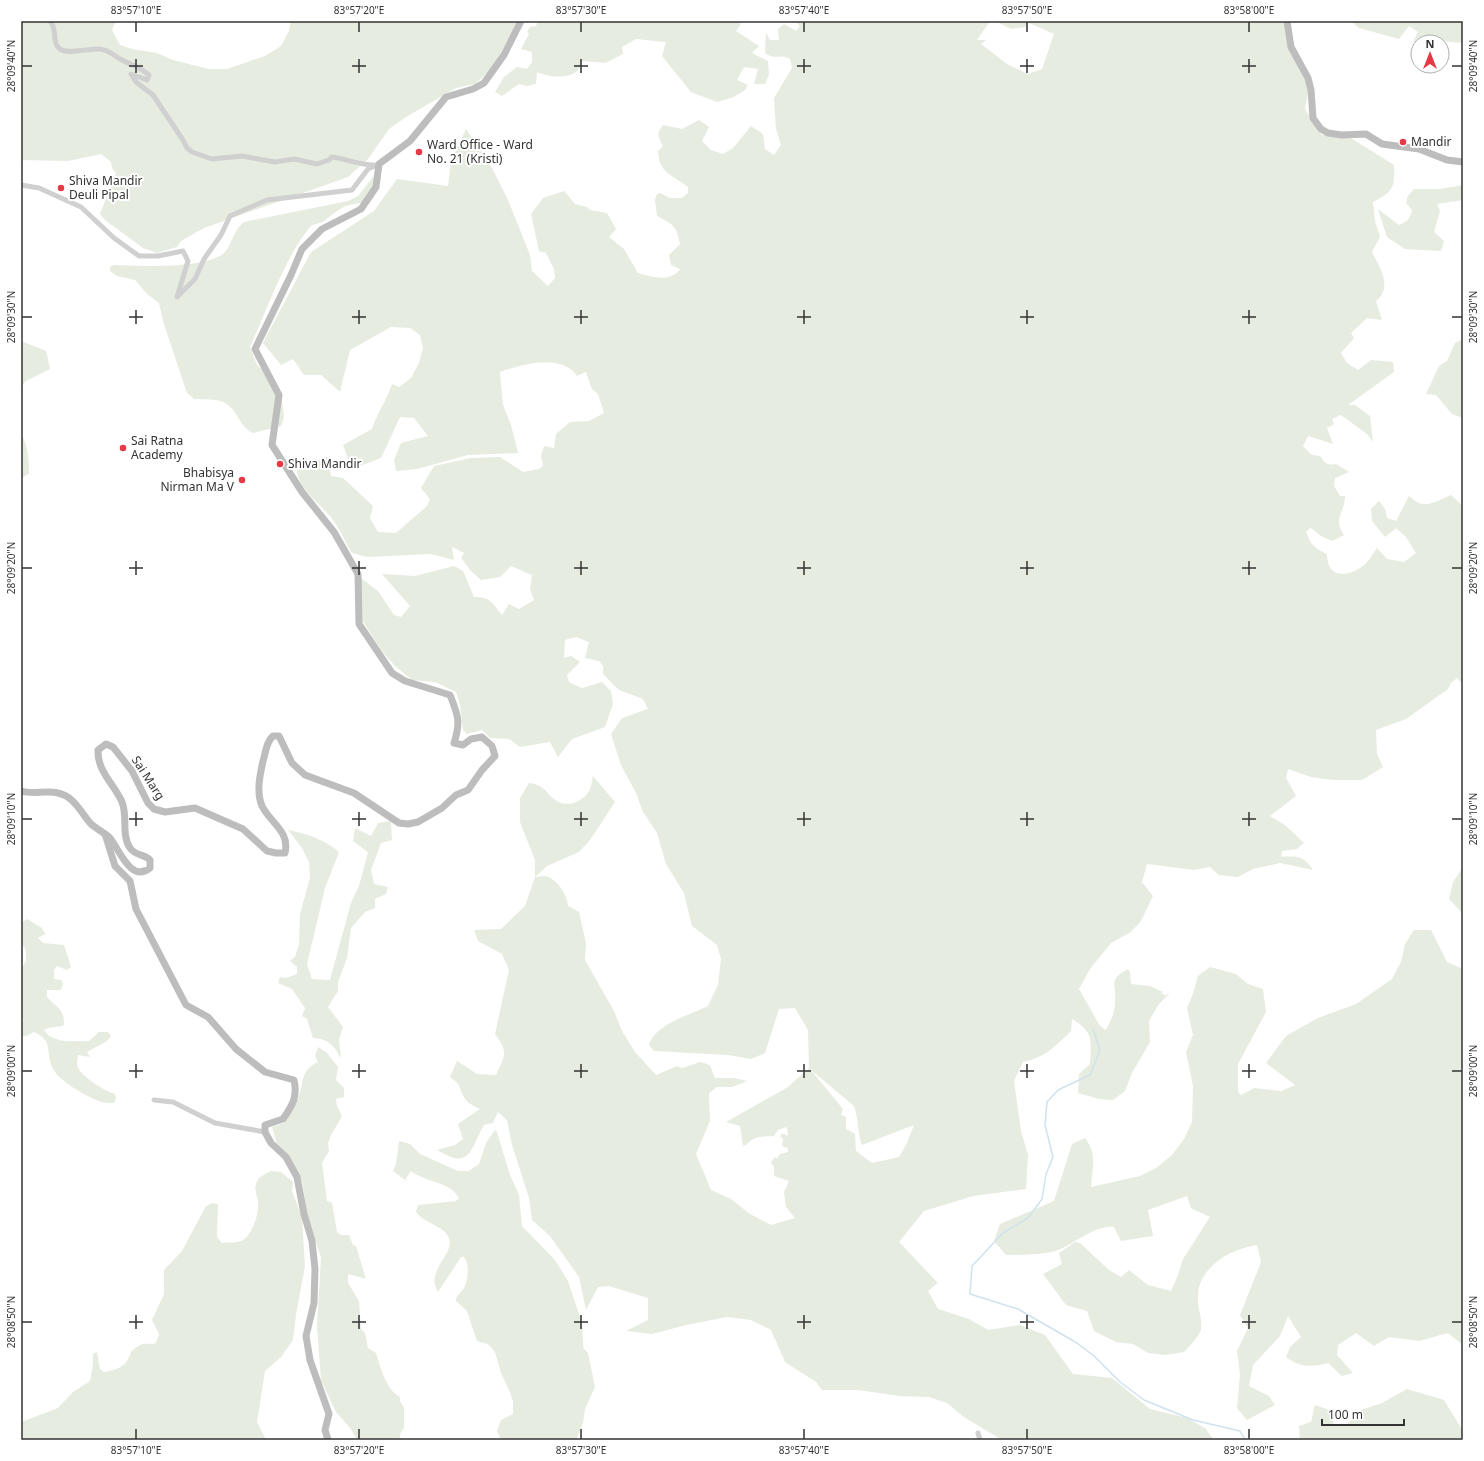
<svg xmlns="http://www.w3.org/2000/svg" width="1484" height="1461" font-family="'Noto Sans',sans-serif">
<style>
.green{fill:#e6ecdf;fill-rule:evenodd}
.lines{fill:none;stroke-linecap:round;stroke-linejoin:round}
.stream{stroke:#cfe2ee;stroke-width:1.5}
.street{stroke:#d0d0d0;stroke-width:5}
.secondary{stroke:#bdbdbd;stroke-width:7}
.ticks{fill:none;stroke:#333;stroke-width:1.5}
.poi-dot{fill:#e63946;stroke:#fff;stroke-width:1.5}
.labels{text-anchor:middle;stroke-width:4;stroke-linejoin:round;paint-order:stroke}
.poi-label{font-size:12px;fill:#333;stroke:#fff;text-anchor:start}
.street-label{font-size:12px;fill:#333;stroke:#fff}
.neatline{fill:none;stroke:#333;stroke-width:1.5}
.ticks-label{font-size:10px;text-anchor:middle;fill:#333}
</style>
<rect width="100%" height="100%" fill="#fff"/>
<!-- green -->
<g class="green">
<polygon points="21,21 116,21 112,30 120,45 132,49 157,53 173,60 209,69 227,69 265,56 281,46 289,31 291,21 518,21 493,68 475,84 456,88 406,117 389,129 368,159 348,177 204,228 181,241 177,247 157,253 143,248 105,220 100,214 116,173 112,168 111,162 101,154 68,161 21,160"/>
<path d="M 538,21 L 737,21 L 741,24 L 736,31 L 759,46 L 752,53 L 768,61 L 769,75 L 765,84 L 754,84 L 758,69 L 744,67 L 737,80 L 748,85 L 745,90 L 734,97 L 717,102 L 691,92 L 662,56 L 666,42 L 636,39 L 622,47 L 623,54 L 605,63 L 583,61 C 581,64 579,70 576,72 C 567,79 547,77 537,72 L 536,84 L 527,86 L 519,84 L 502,96 L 495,92 L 504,77 L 517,67 L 527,69 L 532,62 L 532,52 L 521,49 L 529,34 L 527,32 L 530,27 L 536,26 Z"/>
<path d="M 795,21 L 992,21 L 988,24 L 977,40 L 986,40 L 981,44 L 1007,64 L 1028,74 L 1042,69 L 1054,34 L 1029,23 L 1025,27 L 1011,29 L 995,21 L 1285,21 L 1309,87 L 1305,109 L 1322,135 L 1346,135 L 1394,165 C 1395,188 1393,192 1373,202 L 1375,221 L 1380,237 L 1372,252 C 1380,268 1393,287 1376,301 L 1382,320 L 1367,318 L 1351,333 L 1354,338 L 1341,353 L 1347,363 L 1358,370 L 1371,360 L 1393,362 L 1394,372 L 1348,405 L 1355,405 L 1370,416 L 1373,442 L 1367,434 L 1341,415 L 1332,419 L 1334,424 L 1327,428 L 1333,444 L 1308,436 L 1303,446 L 1312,455 L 1320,456 C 1325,463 1327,466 1336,464 L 1349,472 L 1335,478 L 1334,486 L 1340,496 L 1345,496 C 1345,513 1332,518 1344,535 L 1332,541 L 1321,536 L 1311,528 L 1306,531 C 1310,544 1314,548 1327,554 C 1327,578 1346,578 1363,566 C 1368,562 1373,554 1377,548 L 1387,559 L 1404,562 L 1416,553 L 1406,537 L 1396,528 L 1385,537 L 1372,521 L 1371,509 L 1379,501 L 1385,509 L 1387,518 L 1396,521 L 1409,496 C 1424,511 1434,502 1451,495 L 1463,506 L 1463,684 L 1457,678 L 1451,683 L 1448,689 L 1406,719 L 1376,730 L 1377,754 L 1383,767 L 1362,780 L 1333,780 L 1311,777 L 1288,769 L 1286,778 L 1296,796 L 1270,816 L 1285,825 L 1304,843 L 1297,849 L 1282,851 L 1281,857 C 1297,856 1304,856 1313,870 L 1280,863 L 1253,869 L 1238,877 L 1219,875 L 1210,867 L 1194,870 L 1147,864 L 1142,882 L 1153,896 L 1141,921 L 1131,932 L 1111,943 L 1090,969 L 1079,989 L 1100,1026 L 1106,1030 C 1110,1022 1115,1013 1115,1003 C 1117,985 1107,980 1128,969 L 1130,972 L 1131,984 L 1150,986 L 1163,992 L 1160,994 L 1164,994 L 1164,996 L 1170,993 L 1159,1004 L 1149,1021 L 1150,1042 L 1132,1073 L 1125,1091 L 1113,1100 L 1099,1099 L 1078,1093 L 1079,1074 L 1090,1064 C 1091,1040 1094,1032 1072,1019 L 1071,1031 C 1056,1046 1044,1058 1023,1062 L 1014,1081 L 1021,1131 L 1028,1155 L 1026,1189 L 973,1196 L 924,1211 L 899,1242 L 938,1283 L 928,1291 L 938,1309 L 969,1319 L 988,1330 L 1020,1325 L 1045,1335 L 1073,1374 L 1112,1378 L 1150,1409 L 1187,1418 L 1205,1428 L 1214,1440 L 1002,1440 L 964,1417 L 947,1403 L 929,1397 L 900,1396 L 858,1390 L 822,1390 L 816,1382 L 785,1362 L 771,1330 L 751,1320 L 727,1317 L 686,1325 L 652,1334 L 626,1331 L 648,1320 L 648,1298 L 609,1286 L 598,1287 L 586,1310 L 579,1277 L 550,1236 L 532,1220 L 529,1198 L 512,1145 L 507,1120 L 498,1112 L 493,1123 L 484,1125 C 469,1152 470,1170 437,1150 L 455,1145 L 463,1139 L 458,1124 L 480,1109 C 474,1106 466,1103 463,1095 C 457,1084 462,1086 450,1077 L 457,1061 L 477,1074 L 496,1075 C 505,1055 509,1053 495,1034 L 509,970 L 502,954 L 478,941 L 474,930 L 501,929 L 525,906 L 535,877 L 535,860 L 520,822 L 520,798 L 529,783 C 548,786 544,793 557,801 C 567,807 579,803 587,794 C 591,790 592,781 593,776 L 615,802 L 590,840 L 579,852 L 547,866 L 535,877 C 538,877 542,876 545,876 C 557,878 568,896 568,906 L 579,912 L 586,943 L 585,960 L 614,1011 L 622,1031 L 635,1052 L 656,1075 L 677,1066 L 682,1068 L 700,1062 L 710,1065 L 715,1078 L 734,1078 L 747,1081 L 732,1087 L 717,1087 L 709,1093 L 710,1121 L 696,1154 L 711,1190 L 731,1199 L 750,1214 L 771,1225 L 795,1218 L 786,1207 L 784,1192 L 789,1181 L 774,1176 L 774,1167 L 771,1162 L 775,1157 L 777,1159 L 780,1154 L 788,1152 L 788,1148 L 782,1146 L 783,1139 L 780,1137 L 782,1133 L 788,1136 L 787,1127 L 778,1130 L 774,1136 C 763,1137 755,1135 746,1145 L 743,1146 L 740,1126 L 726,1122 L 788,1087 L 809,1068 L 808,1030 L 795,1008 L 779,1009 L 765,1053 L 751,1059 L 728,1055 L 654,1051 L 649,1045 C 655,1024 690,1015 708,1006 L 718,985 L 721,959 L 717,945 L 692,926 L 684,893 L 666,864 L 657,833 L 643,812 L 636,793 L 621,765 L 611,734 L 622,718 L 648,709 L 643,699 L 619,690 L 603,674 L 603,666 L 599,661 L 585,658 L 589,642 L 576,637 L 565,640 L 564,658 L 571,656 L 580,662 L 567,675 L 569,682 L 582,688 L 602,682 L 611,691 L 613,704 L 605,727 L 572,739 L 558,757 L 550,742 L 520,747 L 509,739 L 490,738 L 482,730 L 467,734 L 463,730 L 460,705 L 456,692 L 435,682 L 412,680 L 395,666 L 381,650 L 359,615 L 358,576 L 378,591 L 394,615 L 401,617 L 410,606 L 382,574 L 415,576 L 454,566 L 463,571 L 474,597 C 491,597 492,603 502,615 L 509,604 L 519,609 L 534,600 L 530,589 L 532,575 L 511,566 L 500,577 L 481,580 L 471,571 L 461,558 L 464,553 L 452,547 L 454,560 L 431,554 L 367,557 L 352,553 C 345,543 341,530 333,520 C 322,505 295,487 297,467 L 328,457 L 331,476 L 343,478 L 373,506 L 370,518 L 378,532 L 396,533 L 427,506 L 430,499 L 421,488 L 434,466 L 471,458 L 500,457 L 523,472 L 539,469 L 543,466 L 541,456 L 544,446 L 554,448 L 556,434 L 570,422 L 589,421 L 604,413 L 598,394 L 592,389 L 586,372 L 577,376 C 562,353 522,364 500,372 L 503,405 L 511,425 L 518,453 L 468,455 L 417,469 L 396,471 L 394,460 L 401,443 L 428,436 L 414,418 L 400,417 L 381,458 L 352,469 L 343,445 L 372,429 C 377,413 387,400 392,384 L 399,387 L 411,378 L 419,363 L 423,348 L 420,335 L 410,328 L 391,327 L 350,350 L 340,392 L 321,375 L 304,375 L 293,359 L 281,365 L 263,343 L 311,252 L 374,211 L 397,179 L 448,186 L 451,161 L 466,129 L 492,168 L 508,200 L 530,255 L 532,271 L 548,286 L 555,278 L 554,269 L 546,253 L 539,251 L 531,214 L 543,198 L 564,191 L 575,204 L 587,207 L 590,210 L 607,213 L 616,229 L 609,237 L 624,249 L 638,273 C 652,277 670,283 680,269 L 671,265 L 669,255 L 680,244 C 676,224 673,225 657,216 L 655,200 L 657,194 L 660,193 L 670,198 L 682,198 L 688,193 L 688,187 C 671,174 659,173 658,151 L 663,146 C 658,137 656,134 663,125 L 682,129 L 699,120 L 709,127 L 702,141 L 711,150 L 723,154 L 733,148 L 751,126 L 763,134 L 765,149 L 774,155 L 781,145 L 776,129 L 774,98 L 792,68 L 790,59 C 780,53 776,61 765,53 L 766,33 L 770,40 L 779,40 L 778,29 L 784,24 L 796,31 L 800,26 ZM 811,1070 L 854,1106 C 859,1119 857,1132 862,1145 L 914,1125 L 907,1143 L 899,1157 L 872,1163 L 856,1151 L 855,1134 L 846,1129 L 846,1117 L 841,1115 L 843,1109 Z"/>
<polygon points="1351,21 1463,21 1463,43 1432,40 1413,42 1418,32 1409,26 1399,39 1359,28"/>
<path d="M 373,177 L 377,179 C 377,208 367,199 346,206 C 338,209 331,216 324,221 C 320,224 313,223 310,227 C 285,257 266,312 250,347 L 257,365 L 274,381 L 281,394 L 284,417 L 281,426 L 253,433 C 239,427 238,410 225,403 C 217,398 203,400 194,399 L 187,393 L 163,321 L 159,303 L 147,294 L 135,280 L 117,276 L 110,271 L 110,267 L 114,265 C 140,266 202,269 223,254 C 231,248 233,230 244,222 L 348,201 L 358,196 Z"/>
<path d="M 1463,185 L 1463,200 L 1437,204 L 1440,211 L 1434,232 L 1444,241 L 1441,251 L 1405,249 L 1387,237 L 1378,209 L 1399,225 C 1407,222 1410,219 1412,210 L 1406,203 L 1408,196 L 1414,189 L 1440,189 Z"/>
<polygon points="1463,339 1463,418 1452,414 1436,395 1426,394 1439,366 1447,361 1455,343"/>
<polygon points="21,341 46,351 50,369 26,381 21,386"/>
<path d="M 21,433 C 28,446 29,459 29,474 L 21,478 Z"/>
<path d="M 391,821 L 392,840 L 381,843 L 371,870 L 374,884 L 388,887 L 386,894 L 375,899 L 375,908 L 365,912 L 351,928 L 347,958 L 338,982 L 338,991 L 328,1007 L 343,1027 L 339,1040 L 341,1058 C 333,1045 329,1039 313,1038 L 307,1019 L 302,1016 L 305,1008 L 292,989 L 278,983 L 280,977 L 286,978 L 297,974 L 297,967 L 290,961 L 295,957 L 299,944 L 300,914 L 310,878 L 309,862 L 302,848 L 288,830 C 307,834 324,839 339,852 L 325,888 L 307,964 L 312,979 L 330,980 L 351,903 L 359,886 L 368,852 L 353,841 L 355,828 L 371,836 L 378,823 Z"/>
<polygon points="1463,867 1463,914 1449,899 1453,882"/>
<path d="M 27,919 L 42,928 L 45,934 L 38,938 L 43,943 L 64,945 L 71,967 L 67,970 L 57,966 L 54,970 L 54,979 L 61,980 L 63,984 L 61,990 L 47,990 L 47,997 C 56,1007 65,1009 64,1025 C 57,1028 50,1026 44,1030 C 52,1044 74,1041 89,1041 L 99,1032 L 108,1032 L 111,1036 L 107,1041 L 87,1052 L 90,1057 L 78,1055 C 77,1061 76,1066 80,1071 C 88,1080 104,1091 115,1094 L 116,1098 L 114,1103 C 109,1103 103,1103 99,1101 C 86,1096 58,1081 52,1067 C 45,1050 54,1041 34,1032 L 26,1036 L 21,1036 L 21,1024 L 24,1020 L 21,1018 L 21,970 L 26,961 L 26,954 L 25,948 L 21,943 L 21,923 Z"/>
<path d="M 1414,930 L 1431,930 L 1447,962 L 1463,969 L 1463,1345 L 1448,1333 L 1419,1341 L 1389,1337 L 1374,1346 L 1356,1333 L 1338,1345 L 1337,1355 L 1353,1373 L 1342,1376 L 1328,1363 C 1312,1367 1300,1368 1286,1357 L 1290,1347 L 1301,1337 L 1288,1316 L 1280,1336 L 1253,1365 L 1249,1386 L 1269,1396 L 1275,1405 L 1247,1420 L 1237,1408 L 1240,1374 L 1237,1351 L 1248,1328 L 1240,1315 L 1261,1262 L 1257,1245 C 1229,1249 1195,1269 1198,1301 C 1198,1311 1204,1323 1200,1332 C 1197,1339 1189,1346 1184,1352 L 1165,1355 L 1148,1353 L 1133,1344 L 1116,1342 L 1094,1331 L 1087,1311 L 1066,1305 L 1043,1274 L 1062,1264 L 1059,1253 L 1075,1242 L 1080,1243 L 1109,1270 L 1121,1277 L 1129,1270 L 1148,1285 L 1171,1291 L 1178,1275 L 1183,1259 L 1210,1217 L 1191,1208 L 1187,1196 L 1148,1210 L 1153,1236 L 1121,1241 L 1114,1227 C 1096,1224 1074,1244 1058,1250 C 1044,1255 1020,1255 1006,1255 L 994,1241 L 1000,1224 L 1054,1201 L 1072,1144 L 1085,1138 C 1098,1155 1092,1168 1091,1187 L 1140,1176 L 1156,1168 L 1172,1155 L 1184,1139 L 1192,1122 L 1193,1086 L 1186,1052 L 1193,1035 L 1187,1008 L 1193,994 L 1198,976 L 1210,967 L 1236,974 L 1248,984 L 1263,989 L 1266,1012 L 1238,1064 L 1238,1092 L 1241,1095 L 1254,1088 L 1281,1091 L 1295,1085 L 1266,1063 L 1286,1036 L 1318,1018 L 1356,1004 L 1392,979 L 1401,962 L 1405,944 Z"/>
<path d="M 318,1047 L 327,1053 L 338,1067 L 336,1080 L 344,1088 L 344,1097 L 336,1099 L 337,1106 L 342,1116 L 341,1118 L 331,1135 L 328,1143 L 329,1151 L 322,1163 L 327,1201 L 332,1203 L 337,1232 L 341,1235 L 349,1235 L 353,1245 L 356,1246 L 366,1279 L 348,1274 L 348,1283 L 359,1301 L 361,1329 L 365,1333 L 368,1348 L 376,1353 C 380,1366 386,1390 400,1397 L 400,1401 L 404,1408 L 404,1428 L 401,1432 L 399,1440 L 357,1440 L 351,1429 L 336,1412 L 321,1380 L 317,1326 L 321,1257 L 308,1219 L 302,1181 L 289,1156 L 277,1144 L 272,1127 L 284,1123 C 289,1115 294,1107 298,1098 C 305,1082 299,1071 318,1062 L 315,1056 Z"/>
<path d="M 495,1130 L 497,1132 L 510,1175 L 519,1195 L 522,1226 L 555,1260 L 568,1281 L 582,1323 L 583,1344 L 584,1349 L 588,1353 L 595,1387 L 585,1409 L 583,1423 L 576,1440 L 501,1440 L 497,1431 L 501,1420 L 513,1414 L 513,1401 L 510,1392 L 501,1373 L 495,1352 L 488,1344 L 477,1341 L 467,1311 L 456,1301 C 456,1295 461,1293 464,1288 C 468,1280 470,1264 464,1257 L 461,1257 L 438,1292 C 424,1269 458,1253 448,1236 C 443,1226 424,1223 416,1212 L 418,1205 L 456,1201 L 459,1198 C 451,1182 425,1182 411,1171 L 405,1180 L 393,1171 L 396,1164 L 399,1141 L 410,1144 L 420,1154 L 458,1171 L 469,1171 L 479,1164 L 486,1143 Z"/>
<path d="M 271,1171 L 281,1172 L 293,1182 L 292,1191 L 302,1217 L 305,1266 L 296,1315 L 293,1340 L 281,1357 L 265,1371 L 257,1422 L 266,1440 L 21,1440 L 21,1422 L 58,1408 L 73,1392 L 90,1381 L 93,1365 L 93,1354 L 97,1352 L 100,1369 L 104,1372 C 118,1370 127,1366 131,1352 C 134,1349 138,1345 143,1344 C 148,1343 151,1345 156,1343 L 159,1334 L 152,1320 L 164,1294 L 164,1270 L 182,1251 L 206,1206 L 212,1203 L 218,1204 L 217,1237 L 222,1243 C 228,1242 236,1243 241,1241 C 252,1236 259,1215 258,1203 C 258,1197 254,1190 256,1185 C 257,1177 265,1174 271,1171 Z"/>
<polygon points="1407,1389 1444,1400 1463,1431 1463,1440 1300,1440 1299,1426 1311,1422 1315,1405 1335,1412 1333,1424 1345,1426 1361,1410 1382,1403"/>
</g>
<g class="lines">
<!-- stream -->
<polyline class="stream" points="1093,1029 1100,1050 1090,1075 1058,1090 1047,1102 1045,1125 1053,1157 1046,1174 1042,1199 1028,1218 1003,1233 972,1266 970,1294 1018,1309 1077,1343 1094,1356 1120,1382 1144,1400 1193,1420 1240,1431 1245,1440"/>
<!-- street -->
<g class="street">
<path d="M 50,21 C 58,29 51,43 60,49 C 67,55 89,48 100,49 C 109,50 114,56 122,60 C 132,65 140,67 149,75 L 147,80 L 131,74 L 136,82 L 153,95 L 183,140 L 187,148 L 192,152 L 212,159 L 242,156 L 275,162 L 294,159 L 317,164 L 329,160 L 332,157 C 347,159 359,165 374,165"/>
<polyline points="21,185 39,188 81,207 114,238 139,256 158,256 183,251 188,261 177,297 195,279 204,259 221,235 230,216 267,200 352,190 368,169 379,164"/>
<polyline points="154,1100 173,1102 215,1123 265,1132"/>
<polyline points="978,1433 980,1440"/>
</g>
<!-- secondary -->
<g class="secondary">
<polyline points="1287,21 1291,47 1308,78 1311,90 1313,118 1321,129 1328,133 1342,135 1366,134 1382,144 1419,149 1447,160 1463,162"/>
<path d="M 21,791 C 33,795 45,790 58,793 C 74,796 81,813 91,824 C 97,829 103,832 109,837 C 118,846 130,884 150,868 L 150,860 C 145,854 135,856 130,848 C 121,835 128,816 122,802 C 114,784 97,771 98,750 L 106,744 L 113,747 L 132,771 L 148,803 L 154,809 L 165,812 L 195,808 L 243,829 L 267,851 L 276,853 L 285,853 C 290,831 271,824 262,806 C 256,792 260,775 263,761 C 266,752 266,742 273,736 L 279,736 L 292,763 L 305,775 L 354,793 L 399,823 L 408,824 L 418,822 L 442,808 L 456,795 L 468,790 L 482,770 L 495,756 L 492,746 L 482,737 L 471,739 L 463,745 L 454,743 C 461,722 458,715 450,695 L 405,681 L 392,673 L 359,624 L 358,574 L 334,532 L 302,492 L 272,445 L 279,395 L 255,349 L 291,275 L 302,249 L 322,229 L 361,209 L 376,187 L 379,164 L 410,141 L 446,97 L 473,89 L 484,83 L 504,55 L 521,21"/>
<path d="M 105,834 L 115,866 L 130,881 L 136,909 L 186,1005 L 208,1017 L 236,1049 L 265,1072 L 294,1080 C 298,1097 292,1106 283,1119 L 265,1125 L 265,1132 L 271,1143 L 286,1157 L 297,1177 L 304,1214 L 312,1241 L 315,1269 L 314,1303 L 306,1336 L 310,1360 L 329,1414 L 325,1430 L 328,1440"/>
</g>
</g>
<!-- ticks -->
<path class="ticks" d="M 136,22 L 136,32M 359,22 L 359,32M 581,22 L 581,32M 804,22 L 804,32M 1027,22 L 1027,32M 1249,22 L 1249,32M 136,59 L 136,73M 359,59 L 359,73M 581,59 L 581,73M 804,59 L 804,73M 1027,59 L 1027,73M 1249,59 L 1249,73M 22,66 L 32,66M 129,66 L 143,66M 352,66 L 366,66M 574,66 L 588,66M 797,66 L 811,66M 1020,66 L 1034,66M 1242,66 L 1256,66M 1452,66 L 1462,66M 136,310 L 136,324M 359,310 L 359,324M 581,310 L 581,324M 804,310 L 804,324M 1027,310 L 1027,324M 1249,310 L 1249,324M 22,317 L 32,317M 129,317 L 143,317M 352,317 L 366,317M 574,317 L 588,317M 797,317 L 811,317M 1020,317 L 1034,317M 1242,317 L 1256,317M 1452,317 L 1462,317M 136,561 L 136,575M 359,561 L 359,575M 581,561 L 581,575M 804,561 L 804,575M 1027,561 L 1027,575M 1249,561 L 1249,575M 22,568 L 32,568M 129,568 L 143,568M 352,568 L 366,568M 574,568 L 588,568M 797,568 L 811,568M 1020,568 L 1034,568M 1242,568 L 1256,568M 1452,568 L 1462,568M 136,812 L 136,826M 359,812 L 359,826M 581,812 L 581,826M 804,812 L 804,826M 1027,812 L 1027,826M 1249,812 L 1249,826M 22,819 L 32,819M 129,819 L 143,819M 352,819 L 366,819M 574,819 L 588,819M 797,819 L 811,819M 1020,819 L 1034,819M 1242,819 L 1256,819M 1452,819 L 1462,819M 136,1064 L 136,1078M 359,1064 L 359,1078M 581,1064 L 581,1078M 804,1064 L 804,1078M 1027,1064 L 1027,1078M 1249,1064 L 1249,1078M 22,1071 L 32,1071M 129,1071 L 143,1071M 352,1071 L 366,1071M 574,1071 L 588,1071M 797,1071 L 811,1071M 1020,1071 L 1034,1071M 1242,1071 L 1256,1071M 1452,1071 L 1462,1071M 136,1315 L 136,1329M 359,1315 L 359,1329M 581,1315 L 581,1329M 804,1315 L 804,1329M 1027,1315 L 1027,1329M 1249,1315 L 1249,1329M 22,1322 L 32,1322M 129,1322 L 143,1322M 352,1322 L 366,1322M 574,1322 L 588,1322M 797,1322 L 811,1322M 1020,1322 L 1034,1322M 1242,1322 L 1256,1322M 1452,1322 L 1462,1322M 136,1429 L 136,1439M 359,1429 L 359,1439M 581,1429 L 581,1439M 804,1429 L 804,1439M 1027,1429 L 1027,1439M 1249,1429 L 1249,1439"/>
<!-- markers -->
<g class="poi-dot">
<circle cx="1403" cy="142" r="4"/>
<circle cx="419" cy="152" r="4"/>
<circle cx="61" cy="188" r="4"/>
<circle cx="123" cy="448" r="4"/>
<circle cx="280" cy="464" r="4"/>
<circle cx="242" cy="480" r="4"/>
</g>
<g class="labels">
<!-- poi labels -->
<g class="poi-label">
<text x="1411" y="146">Mandir</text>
<text x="427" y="149">Ward Office - Ward<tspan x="427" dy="14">No. 21 (Kristi)</tspan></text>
<text x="69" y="185">Shiva Mandir<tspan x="69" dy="14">Deuli Pipal</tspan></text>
<text x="131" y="445">Sai Ratna<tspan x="131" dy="14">Academy</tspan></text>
<text x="288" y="468">Shiva Mandir</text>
<text x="234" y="477" text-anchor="end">Bhabisya<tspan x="234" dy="14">Nirman Ma V</tspan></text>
</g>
<!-- street labels -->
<g class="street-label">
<text transform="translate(148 778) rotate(57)" y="4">Sai Marg</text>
</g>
</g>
<!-- border -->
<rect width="1484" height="1461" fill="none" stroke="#ffffff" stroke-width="44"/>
<!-- north arrow -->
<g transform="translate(1430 54)"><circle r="19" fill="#ffffff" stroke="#adadad"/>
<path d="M0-3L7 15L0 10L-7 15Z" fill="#e63946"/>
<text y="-6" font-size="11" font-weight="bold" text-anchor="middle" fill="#333333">N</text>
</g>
<!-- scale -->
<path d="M1322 1419v6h82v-6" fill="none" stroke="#333333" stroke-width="2"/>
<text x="1328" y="1419" font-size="12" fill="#333333" stroke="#ffffff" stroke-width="3" paint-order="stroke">100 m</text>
<rect x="22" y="22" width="1440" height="1417" class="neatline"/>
<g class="ticks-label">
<text x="136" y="14">83°57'10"E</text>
<text x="359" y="14">83°57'20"E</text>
<text x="581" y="14">83°57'30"E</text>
<text x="804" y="14">83°57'40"E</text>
<text x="1027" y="14">83°57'50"E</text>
<text x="1249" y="14">83°58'00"E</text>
<text transform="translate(11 66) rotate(-90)" y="4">28°09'40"N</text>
<text transform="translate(1473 66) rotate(-90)" y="4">28°09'40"N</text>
<text transform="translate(11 317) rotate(-90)" y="4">28°09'30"N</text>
<text transform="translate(1473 317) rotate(-90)" y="4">28°09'30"N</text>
<text transform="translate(11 568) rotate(-90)" y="4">28°09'20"N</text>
<text transform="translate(1473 568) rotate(-90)" y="4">28°09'20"N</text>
<text transform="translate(11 819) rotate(-90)" y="4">28°09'10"N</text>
<text transform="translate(1473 819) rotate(-90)" y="4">28°09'10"N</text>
<text transform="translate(11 1071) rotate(-90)" y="4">28°09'00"N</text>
<text transform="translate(1473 1071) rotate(-90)" y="4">28°09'00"N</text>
<text transform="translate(11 1322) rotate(-90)" y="4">28°08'50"N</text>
<text transform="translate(1473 1322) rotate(-90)" y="4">28°08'50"N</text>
<text x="136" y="1454">83°57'10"E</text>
<text x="359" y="1454">83°57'20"E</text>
<text x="581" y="1454">83°57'30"E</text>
<text x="804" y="1454">83°57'40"E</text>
<text x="1027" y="1454">83°57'50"E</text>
<text x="1249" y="1454">83°58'00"E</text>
</g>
</svg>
